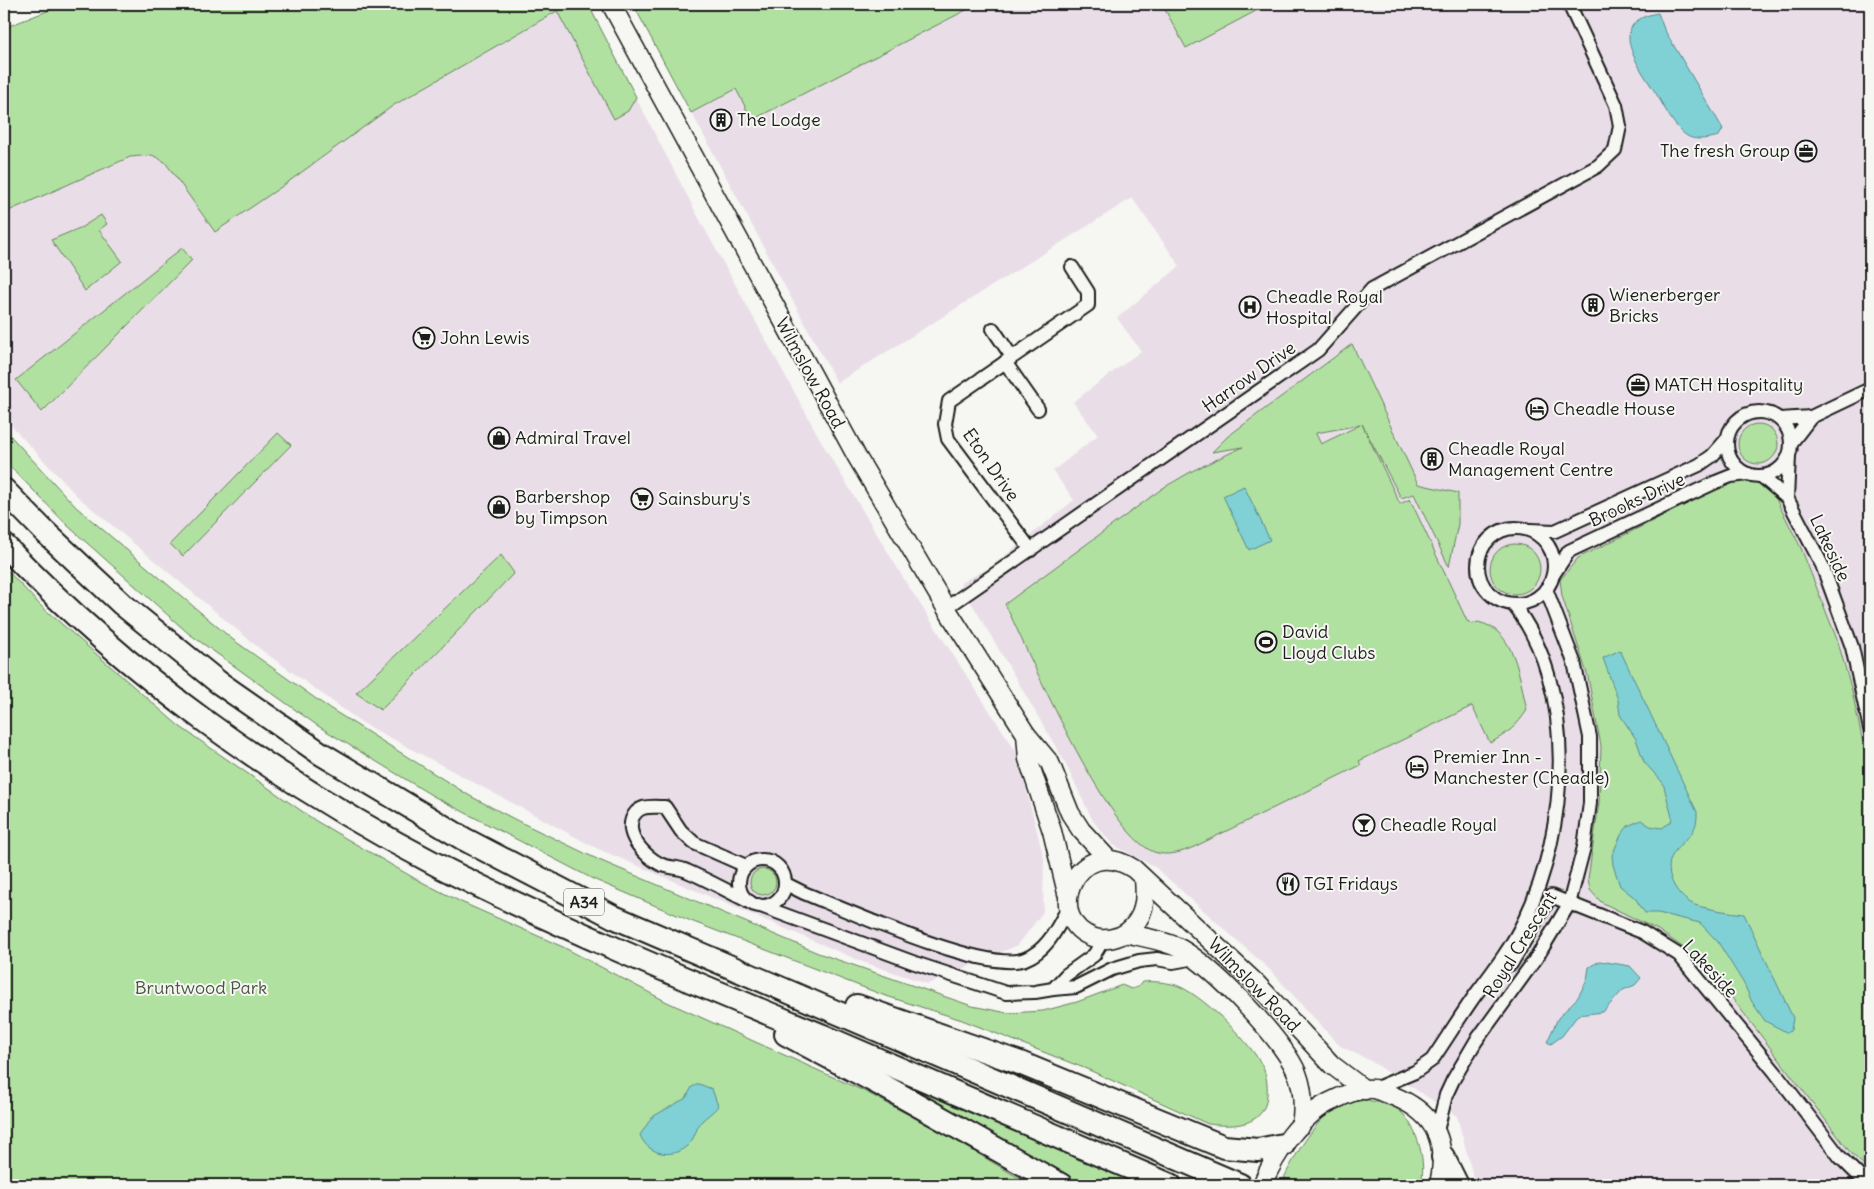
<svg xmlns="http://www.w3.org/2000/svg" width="1874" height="1189" font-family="Delius,sans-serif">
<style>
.built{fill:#e9dee8}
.green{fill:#b1e1a1;stroke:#667e5e;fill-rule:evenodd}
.water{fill:#80d1d6;stroke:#58898c}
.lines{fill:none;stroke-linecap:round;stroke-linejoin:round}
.street-casing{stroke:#1c1c1c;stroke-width:16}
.secondary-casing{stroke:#1c1c1c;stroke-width:21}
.highway-casing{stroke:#1c1c1c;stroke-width:26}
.street{stroke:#f6f6f2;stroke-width:12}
.secondary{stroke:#f6f6f2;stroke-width:18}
.highway{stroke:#f6f6f2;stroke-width:22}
.labels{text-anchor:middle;stroke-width:4;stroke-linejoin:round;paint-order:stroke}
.shield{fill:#f6f6f2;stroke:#5d5d5c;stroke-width:1}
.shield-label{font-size:16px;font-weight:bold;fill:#1c1c1c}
.poi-label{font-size:18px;fill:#1c1c1c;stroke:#f6f6f2;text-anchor:start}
.street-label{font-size:18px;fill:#1c1c1c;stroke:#f6f6f2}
.park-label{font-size:18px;fill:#495744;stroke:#f6f6f2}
</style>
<rect width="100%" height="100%" fill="#f6f6f2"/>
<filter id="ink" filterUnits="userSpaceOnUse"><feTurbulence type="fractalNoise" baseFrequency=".02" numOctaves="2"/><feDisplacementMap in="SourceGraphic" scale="10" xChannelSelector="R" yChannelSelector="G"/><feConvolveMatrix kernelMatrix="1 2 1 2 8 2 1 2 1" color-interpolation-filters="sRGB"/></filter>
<g filter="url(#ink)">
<!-- built -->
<g class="built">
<polygon points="570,4 587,4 702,224 825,448 907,584 1017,753 1044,859 1043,912 1018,945 928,984 863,962 596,848 361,722 260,649 77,496 4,418 4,213 130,157 152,155 165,162 215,231 284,185 394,105"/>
<polygon points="633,4 1870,4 1870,1185 1480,1185 1473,1176 1457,1116 1369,1060 1340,1046 1270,970 1156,868 1112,844 1093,821 1064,761 960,583 991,567 1074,500 1053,471 1098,435 1073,402 1141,351 1117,318 1180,266 1132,198 837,383"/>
</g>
<!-- green -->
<g class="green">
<polygon points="65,4 588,4 636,97 628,111 614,119 557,11 394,105 284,185 215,232 165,162 152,155 130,157 4,213 4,28"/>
<polygon points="633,4 978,4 752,120 736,89 691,113"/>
<polygon points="1162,4 1269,4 1186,48"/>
<polygon points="101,215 107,224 99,230 122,261 85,291 51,240 82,227"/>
<polygon points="182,248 192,260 42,412 16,380"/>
<path d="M 1352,344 L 1418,484 L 1458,493 L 1458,524 L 1449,567 L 1414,494 L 1401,498 L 1362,424 L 1400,504 L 1410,499 L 1467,621 L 1473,624 L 1478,622 C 1516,630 1519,678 1527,710 C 1517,726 1507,734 1490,743 L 1472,706 L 1359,761 L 1361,765 L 1194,847 C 1182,852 1168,857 1154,852 C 1106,834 1030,655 1005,604 L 1163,488 L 1194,470 L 1243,447 L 1212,452 L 1227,437 ZM 1360,425 L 1321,444 L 1316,434 L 1316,433 Z"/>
<circle cx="1758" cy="444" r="20"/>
<path d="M 4,429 L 76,507 L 232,639 L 326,706 L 470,796 L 518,821 L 599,860 L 818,953 L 972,1006 L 1008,1013 L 1043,1011 L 1077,1002 L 1122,985 L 1131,989 L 1138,987 L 1142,982 C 1154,981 1164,982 1176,985 C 1201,994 1247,1039 1260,1062 C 1266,1071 1268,1084 1267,1095 C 1265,1127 1233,1127 1208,1124 L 1089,1070 L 962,1020 L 883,995 L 691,921 L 593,879 L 433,796 L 318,726 L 188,633 L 68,526 L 4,460 Z"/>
<polygon points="278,433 291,445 183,556 170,544"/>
<polygon points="1739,480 1752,481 1764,486 1776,499 1801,548 1838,642 1852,691 1870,776 1870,1171 1850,1152 1713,973 1688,951 1658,930 1601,902 1590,890 1588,879 1599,803 1601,746 1588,677 1562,596 1560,580 1578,558 1729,483"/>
<circle cx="1515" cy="569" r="25"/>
<polygon points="501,555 514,573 381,710 356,693"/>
<polygon points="4,567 41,606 179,726 316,821 414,878 461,902 563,947 667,1002 866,1092 943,1133 1031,1185 4,1185"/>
<circle cx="763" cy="882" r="13"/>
<polygon points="904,1077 1150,1185 1081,1185 900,1083"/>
<path d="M 1368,1100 C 1378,1103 1393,1104 1401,1112 C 1417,1127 1428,1164 1420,1185 L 1298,1185 L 1284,1178 C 1294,1157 1314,1122 1334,1109 C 1345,1103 1356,1101 1368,1100 Z"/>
</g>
<!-- water -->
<g class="water">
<path d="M 1658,13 L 1664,29 L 1723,129 L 1719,136 C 1711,138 1698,141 1689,137 C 1675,130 1665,108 1657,95 C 1640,68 1603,22 1658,13 Z"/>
<polygon points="1244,486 1270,540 1249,550 1223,496"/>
<path d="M 1620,650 L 1697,812 C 1698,836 1684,837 1673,854 C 1661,873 1679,901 1698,906 C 1713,910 1729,912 1744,914 L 1793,1018 L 1791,1030 L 1788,1033 L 1765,1021 L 1752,1002 L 1744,984 L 1718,942 L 1700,923 L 1658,913 L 1645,913 L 1635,898 L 1620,886 L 1613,865 L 1612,855 L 1621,835 L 1628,826 L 1641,820 L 1650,826 L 1662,828 L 1671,822 L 1672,817 L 1663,783 L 1644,762 L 1636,739 L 1620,715 L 1618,700 L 1603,658 Z"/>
<polygon points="1600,961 1630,966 1641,978 1635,985 1623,990 1603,1012 1578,1015 1562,1036 1551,1044 1547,1042 1558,1018 1578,997 1587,980 1589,967"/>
<path d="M 699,1084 L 712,1089 L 718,1106 C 713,1113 706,1116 701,1122 C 696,1128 695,1137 690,1143 C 675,1160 648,1156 640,1135 L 652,1117 L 686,1098 L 692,1087 Z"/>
</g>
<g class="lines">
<!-- street casing -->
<g class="street-casing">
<g id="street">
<polyline points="993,329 1012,357"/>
<polyline points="1005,362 1038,409"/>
<circle cx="1759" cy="444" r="32"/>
<polyline points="1811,417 1870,389"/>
<polyline points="1780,419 1811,417 1791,443"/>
<polyline points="1761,476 1787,498 1822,565 1852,647 1870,729"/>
<polyline points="1787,498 1789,456"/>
<circle cx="1516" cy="566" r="38"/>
<polyline points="1530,530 1555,531 1699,465 1712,456 1727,439"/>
<polyline points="1031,550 948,439 945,424 949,401 1088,305 1088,292 1072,267"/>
<polyline points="1553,575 1569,551 1716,482 1731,476 1748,474"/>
<polyline points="946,608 1318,350 1372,289 1598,166 1615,150 1620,126 1616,105 1569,4"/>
<circle cx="762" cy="883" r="23"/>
<path d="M 746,866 L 694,843 L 681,831 L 665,807 C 651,807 638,804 632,819 C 626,837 645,856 660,864 C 668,868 679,867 687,871 C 708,880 729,892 750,902"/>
<path d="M 786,884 L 804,893 C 846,910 987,974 1025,959 C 1048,950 1057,928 1068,908"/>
<polyline points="758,905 915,963 1006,993 1035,992 1053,989 1066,975 1094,955 1103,940"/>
<polyline points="1496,968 1511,964 1551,896 1642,932 1679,955 1775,1072 1840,1157 1868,1185"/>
<polyline points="1053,989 1076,987 1112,969 1139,961 1157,959 1173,962 1195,958"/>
<path d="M 1374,1089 L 1415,1072 L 1432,1060 C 1447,1038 1461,1015 1476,994 C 1494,970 1511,948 1524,921 C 1569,830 1578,687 1513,604"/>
<polyline points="1437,1131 1446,1095 1453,1080 1476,1041 1537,957 1569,904 1584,847 1590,803 1590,737 1574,662 1546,589"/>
</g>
</g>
<!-- secondary casing -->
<g class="secondary-casing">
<g id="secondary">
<polyline points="611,4 857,457 946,608 1026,734 1050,763 1070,813 1081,830 1107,858"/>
<polyline points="1026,734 1028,759 1052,831 1067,893"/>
<path d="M 1144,879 C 1146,900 1145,918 1127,932 C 1119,938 1105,941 1095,938 C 1040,921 1077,831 1134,869 L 1257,984 L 1332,1065 L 1365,1090"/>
<path d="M 1126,933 C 1144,938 1165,940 1181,949 C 1214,968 1282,1038 1297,1073 C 1304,1091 1304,1107 1301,1125"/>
<path d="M 1262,1185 C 1275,1154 1301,1114 1334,1100 C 1344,1095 1362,1087 1374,1089 C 1379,1090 1384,1093 1388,1094 C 1433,1110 1449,1139 1439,1185"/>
</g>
</g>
<!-- highway casing -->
<g class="highway-casing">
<g id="highway">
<polyline points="4,490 44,531 122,604 218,682 320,753 464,839 614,917 1240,1185"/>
<path d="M 4,545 C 128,676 281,784 441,867 C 565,930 695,983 823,1036 C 939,1085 1054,1136 1170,1185"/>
<polyline points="857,1006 1020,1063 1224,1147 1258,1150 1283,1145"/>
<polyline points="786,1034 889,1089 1061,1185"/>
<polyline points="1443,1157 1457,1185"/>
</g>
</g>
<!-- street -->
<use href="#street" class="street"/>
<!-- secondary -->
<use href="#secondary" class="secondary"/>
<!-- highway -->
<use href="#highway" class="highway"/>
</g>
</g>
<!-- icons -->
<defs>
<g id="building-ring" transform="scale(1.125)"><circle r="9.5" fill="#f6f6f2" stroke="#1c1c1c" stroke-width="1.5"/><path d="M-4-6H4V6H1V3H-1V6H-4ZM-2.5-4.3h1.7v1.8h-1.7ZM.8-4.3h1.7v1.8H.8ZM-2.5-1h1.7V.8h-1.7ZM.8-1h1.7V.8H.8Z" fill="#1c1c1c"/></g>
<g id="office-ring" transform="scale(1.125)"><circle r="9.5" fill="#f6f6f2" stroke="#1c1c1c" stroke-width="1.5"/><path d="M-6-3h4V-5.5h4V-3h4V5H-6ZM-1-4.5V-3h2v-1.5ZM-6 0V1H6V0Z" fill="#1c1c1c"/></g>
<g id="hospital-ring" transform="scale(1.125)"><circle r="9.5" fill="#f6f6f2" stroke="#1c1c1c" stroke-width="1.5"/><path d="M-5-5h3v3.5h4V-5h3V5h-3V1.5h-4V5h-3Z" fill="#1c1c1c"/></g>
<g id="supermarket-ring" transform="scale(1.125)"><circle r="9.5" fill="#f6f6f2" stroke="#1c1c1c" stroke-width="1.5"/><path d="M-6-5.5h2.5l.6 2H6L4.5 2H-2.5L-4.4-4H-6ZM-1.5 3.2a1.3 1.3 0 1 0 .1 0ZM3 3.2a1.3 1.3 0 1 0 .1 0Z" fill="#1c1c1c"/></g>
<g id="hotel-ring" transform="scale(1.125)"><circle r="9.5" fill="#f6f6f2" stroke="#1c1c1c" stroke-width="1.5"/><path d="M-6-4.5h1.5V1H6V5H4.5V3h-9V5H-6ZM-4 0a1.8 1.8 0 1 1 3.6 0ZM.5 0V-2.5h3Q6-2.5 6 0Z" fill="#1c1c1c"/></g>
<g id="shop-ring" transform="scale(1.125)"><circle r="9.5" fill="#f6f6f2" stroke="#1c1c1c" stroke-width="1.5"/><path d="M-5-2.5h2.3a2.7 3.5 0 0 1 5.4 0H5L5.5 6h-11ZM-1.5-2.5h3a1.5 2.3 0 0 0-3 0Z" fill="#1c1c1c"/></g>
<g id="stadium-ring" transform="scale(1.125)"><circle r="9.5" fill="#f6f6f2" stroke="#1c1c1c" stroke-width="1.5"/><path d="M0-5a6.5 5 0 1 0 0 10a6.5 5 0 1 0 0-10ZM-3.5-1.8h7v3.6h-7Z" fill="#1c1c1c"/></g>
<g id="bar-ring" transform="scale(1.125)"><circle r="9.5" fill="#f6f6f2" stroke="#1c1c1c" stroke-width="1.5"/><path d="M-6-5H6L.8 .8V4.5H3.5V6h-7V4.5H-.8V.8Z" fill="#1c1c1c"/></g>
<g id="restaurant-ring" transform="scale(1.125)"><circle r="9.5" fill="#f6f6f2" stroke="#1c1c1c" stroke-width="1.5"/><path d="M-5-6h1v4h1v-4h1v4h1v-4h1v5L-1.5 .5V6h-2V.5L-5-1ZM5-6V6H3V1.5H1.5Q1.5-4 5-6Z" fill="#1c1c1c"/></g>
</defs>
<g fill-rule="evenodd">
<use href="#building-ring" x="721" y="120"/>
<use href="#office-ring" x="1806" y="151"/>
<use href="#building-ring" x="1593" y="305"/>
<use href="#hospital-ring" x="1250" y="307"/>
<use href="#supermarket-ring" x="424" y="338"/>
<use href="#office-ring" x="1638" y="385"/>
<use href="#hotel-ring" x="1537" y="409"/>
<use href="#shop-ring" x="499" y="438"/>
<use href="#building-ring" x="1432" y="459"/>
<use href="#supermarket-ring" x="642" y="499"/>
<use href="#shop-ring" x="499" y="507"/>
<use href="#stadium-ring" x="1266" y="642"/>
<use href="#hotel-ring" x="1417" y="767"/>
<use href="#bar-ring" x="1364" y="825"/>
<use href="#restaurant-ring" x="1288" y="884"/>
</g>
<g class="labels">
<!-- shield labels -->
<rect class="shield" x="564" y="888.5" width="40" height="27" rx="4"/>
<g class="shield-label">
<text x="584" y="908">A34</text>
</g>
<!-- poi labels -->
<g class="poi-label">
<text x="737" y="126">The Lodge</text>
<text x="1790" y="157" text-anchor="end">The fresh Group</text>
<text x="1609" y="301">Wienerberger<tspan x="1609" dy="21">Bricks</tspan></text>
<text x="1266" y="303">Cheadle Royal<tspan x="1266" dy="21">Hospital</tspan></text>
<text x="440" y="344">John Lewis</text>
<text x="1654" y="391">MATCH Hospitality</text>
<text x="1553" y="415">Cheadle House</text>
<text x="515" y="444">Admiral Travel</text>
<text x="1448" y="455">Cheadle Royal<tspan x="1448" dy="21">Management Centre</tspan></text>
<text x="515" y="503">Barbershop<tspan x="515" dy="21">by Timpson</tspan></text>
<text x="658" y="505">Sainsbury's</text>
<text x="1282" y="638">David<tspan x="1282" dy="21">Lloyd Clubs</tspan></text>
<text x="1433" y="763">Premier Inn -<tspan x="1433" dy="21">Manchester (Cheadle)</tspan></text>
<text x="1380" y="831">Cheadle Royal</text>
<text x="1304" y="890">TGI Fridays</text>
</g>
<!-- street labels -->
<g class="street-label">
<text transform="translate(810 373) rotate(61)" y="6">Wilmslow Road</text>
<text transform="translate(1249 377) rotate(-35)" y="6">Harrow Drive</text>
<text transform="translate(991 465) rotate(55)" y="6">Eton Drive</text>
<text transform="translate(1637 500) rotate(-25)" y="6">Brooks Drive</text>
<text transform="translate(1830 548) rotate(65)" y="6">Lakeside</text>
<text transform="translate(1520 945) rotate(-58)" y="6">Royal Crescent</text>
<text transform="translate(1710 969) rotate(47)" y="6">Lakeside</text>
<text transform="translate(1254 985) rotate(46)" y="6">Wilmslow Road</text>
</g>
<!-- park labels -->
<g class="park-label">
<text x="201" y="994">Bruntwood Park</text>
</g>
</g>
<!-- margin -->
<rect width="1874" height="1189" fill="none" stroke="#f6f6f2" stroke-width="20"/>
<rect x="10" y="10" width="1854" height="1169" fill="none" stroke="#1c1c1c" stroke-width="2" filter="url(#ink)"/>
</svg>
